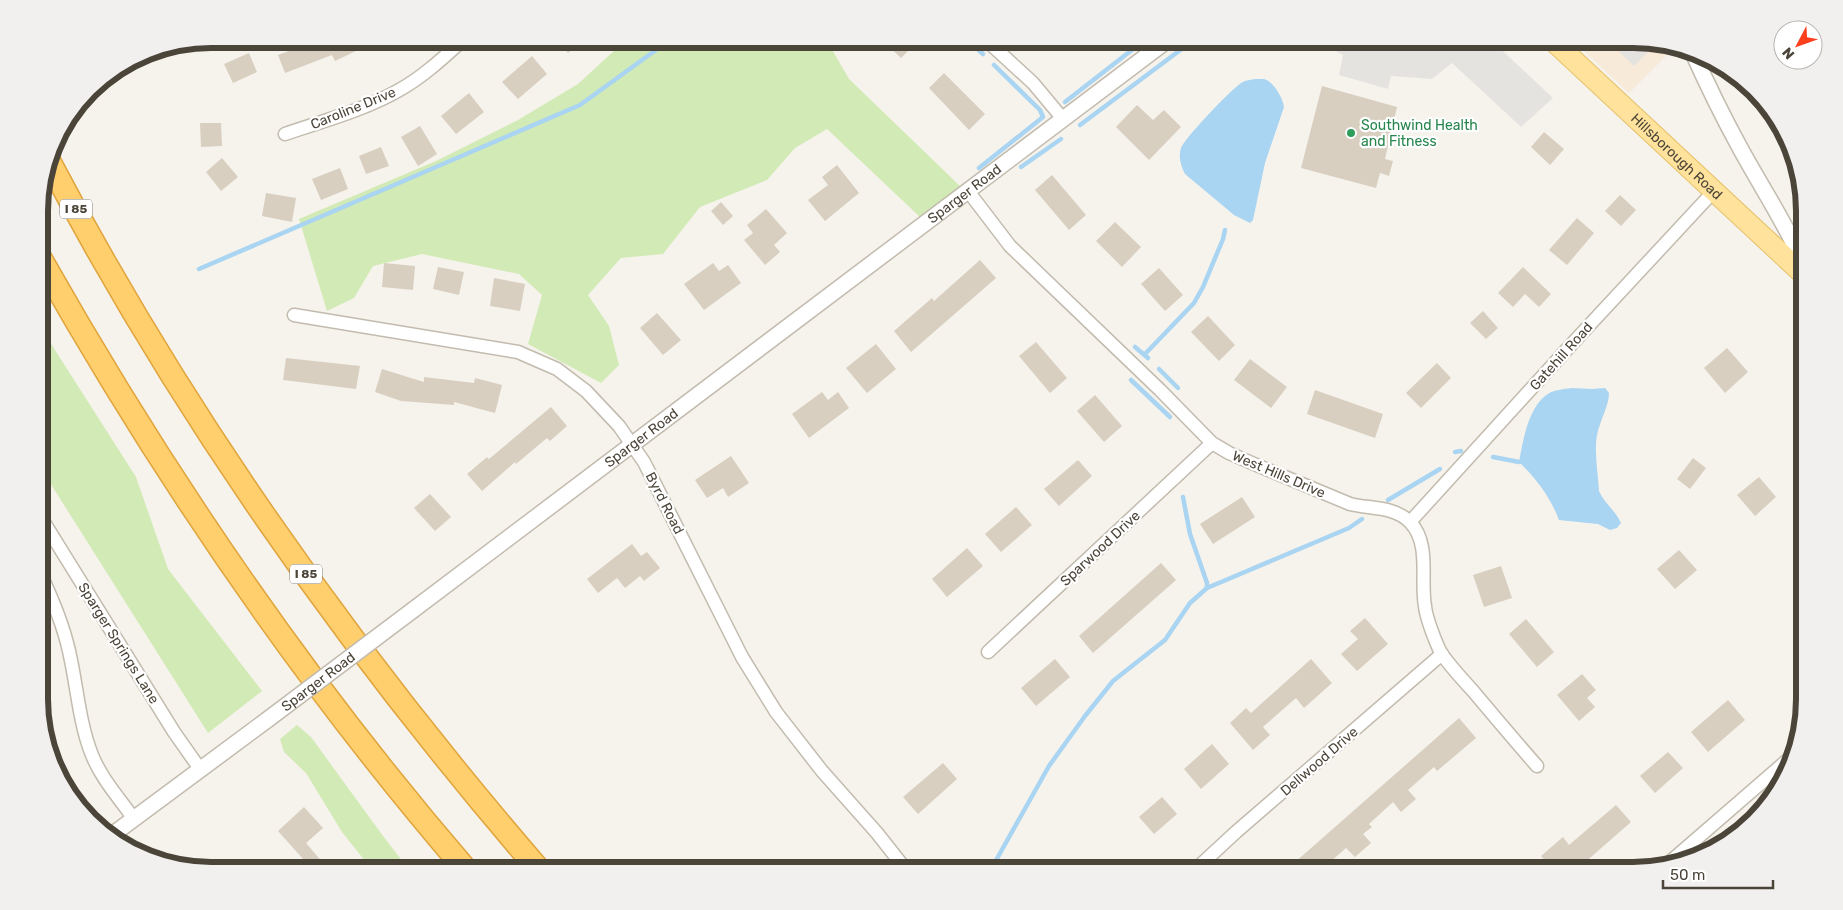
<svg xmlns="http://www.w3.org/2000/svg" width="1843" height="910" font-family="Rubik,sans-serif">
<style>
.commercial{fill:#f7ead8}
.green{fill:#d2eab5}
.parking{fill:#e5e3e0}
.water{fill:#a9d4f2}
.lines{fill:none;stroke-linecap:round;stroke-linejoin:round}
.stream{stroke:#a9d4f2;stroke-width:4.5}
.building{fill:#d8cfc1}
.minor-casing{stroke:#c2bbae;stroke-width:15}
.tertiary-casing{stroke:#c2bbae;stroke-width:18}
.primary-casing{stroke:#e6c16a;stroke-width:22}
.motorway-casing{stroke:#e0a43c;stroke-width:25}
.minor{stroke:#fff;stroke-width:12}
.tertiary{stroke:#fff;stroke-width:15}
.primary{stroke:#ffe39c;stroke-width:20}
.motorway{stroke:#ffcf6e;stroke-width:22}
.tertiary-bridge-casing{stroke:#c2bbae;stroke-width:18;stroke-linecap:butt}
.tertiary-bridge{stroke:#fff;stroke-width:15}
.leisure-dot{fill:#2e9e5b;stroke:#fff;stroke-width:2}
.labels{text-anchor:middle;stroke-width:4.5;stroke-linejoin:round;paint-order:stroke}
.shield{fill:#fff;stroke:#817c74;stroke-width:1}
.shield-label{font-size:12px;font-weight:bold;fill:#4b4439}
.street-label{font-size:14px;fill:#4b4439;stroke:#fff}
.leisure-label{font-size:14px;fill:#27864d;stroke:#fff;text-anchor:start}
.rim{fill:none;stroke:#4b4439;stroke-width:6}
</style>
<rect width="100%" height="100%" fill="#f6f3ec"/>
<!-- commercial -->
<polygon class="commercial" points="1571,39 1632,39 1674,48 1629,93"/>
<!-- green -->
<g class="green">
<polygon points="627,39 826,39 849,79 960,186 921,218 827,129 795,148 767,180 700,207 663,254 621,258 588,295 609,326 619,365 601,383 528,344 542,295 519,274 422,254 373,266 354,298 327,311 299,219 436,161 518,120 578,84"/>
<polygon points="39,325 136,477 168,569 262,691 208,733 40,467"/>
<polygon points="297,725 311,737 383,836 410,871 373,871 342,832 306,773 284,752 280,739"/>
</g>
<!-- parking -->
<g class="parking">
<polygon points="1321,39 1490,39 1553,98 1521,127 1452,63 1432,79 1391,76 1388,89 1339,75 1343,55 1332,49"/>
<polygon points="1606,39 1633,39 1651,43 1653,47 1634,66"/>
</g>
<!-- water -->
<g class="water">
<path d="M 1255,79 C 1258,79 1261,79 1264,79 C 1273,81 1283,98 1284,107 L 1265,163 L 1253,220 L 1250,223 L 1234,215 L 1185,174 C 1181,166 1178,157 1181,148 C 1185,138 1234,86 1243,82 C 1246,80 1251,80 1255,79 Z"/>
<path d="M 1572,388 L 1592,389 L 1605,388 L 1609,393 C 1609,406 1600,420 1597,435 C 1594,452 1598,473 1599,491 C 1604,503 1616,511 1621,523 L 1617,528 L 1610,530 L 1598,524 L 1559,520 C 1551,498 1536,478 1519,462 C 1523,440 1528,410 1545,396 C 1552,390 1563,389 1572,388 Z"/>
</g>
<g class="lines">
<!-- stream -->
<g class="stream">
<polyline points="967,39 983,54"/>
<polyline points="1065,102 1146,39"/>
<polyline points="1080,125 1195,39"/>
<polyline points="1021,167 1061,139"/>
<polyline points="979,168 1043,117 1040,110 994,65"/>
<polyline points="199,269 580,105 671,39"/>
<polyline points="1135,347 1148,358"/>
<polyline points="1145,354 1194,303 1203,287 1223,239 1225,230"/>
<polyline points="1159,369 1178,388"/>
<polyline points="1131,380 1170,417"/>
<polyline points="1455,452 1461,451"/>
<polyline points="1493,457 1519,462"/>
<polyline points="1183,497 1190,534 1207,583 1207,588"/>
<polyline points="1388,500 1440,469"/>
<polyline points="990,871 1049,766 1085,716 1113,681 1165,640 1190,603 1207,588 1349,528 1362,519"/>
</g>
</g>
<!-- building -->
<g class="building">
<polygon points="321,39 353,39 358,50 335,61 332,55 285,73 278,55"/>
<polygon points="556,39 585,39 568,53"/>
<polygon points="881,39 909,39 915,44 901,58"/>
<polygon points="249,53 257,72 233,83 224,64"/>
<polygon points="532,56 547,74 518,99 502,82"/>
<polygon points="944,73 985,114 969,130 929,88"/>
<polygon points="1322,86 1397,107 1385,159 1393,161 1389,176 1380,173 1376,188 1301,168"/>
<polygon points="469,93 484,112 456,134 441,116"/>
<polygon points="1137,105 1153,120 1164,110 1181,127 1149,160 1116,127"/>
<polygon points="200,123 221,123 222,146 201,147"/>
<polygon points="420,126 437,154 418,166 401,137"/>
<polygon points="1544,132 1564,149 1550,165 1531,147"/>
<polygon points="381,147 389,166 366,174 359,156"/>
<polygon points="222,158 238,177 221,191 206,172"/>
<polygon points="837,165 859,193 825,221 808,200 828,185 822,177"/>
<polygon points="340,168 348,189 321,200 312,179"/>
<polygon points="1052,175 1086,215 1069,230 1035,190"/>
<polygon points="266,193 296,198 292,222 262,216"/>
<polygon points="1620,195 1636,210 1621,226 1605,211"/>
<polygon points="721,202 733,216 723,225 711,211"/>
<polygon points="766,209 787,233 774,245 780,252 765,265 744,240 753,233 747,225"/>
<polygon points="1577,218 1594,233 1567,265 1549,250"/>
<polygon points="1115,222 1141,247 1122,267 1096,241"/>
<polygon points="980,260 996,278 911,352 894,331 932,298 934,301"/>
<polygon points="384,263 415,266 413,290 382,287"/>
<polygon points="713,263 719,271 728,265 741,283 704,310 684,284"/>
<polygon points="438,267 464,272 459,295 433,289"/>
<polygon points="1523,267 1551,294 1539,307 1525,294 1513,307 1498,293"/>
<polygon points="1159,268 1183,295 1165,311 1141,284"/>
<polygon points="494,278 525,284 520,311 490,306"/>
<polygon points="1483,311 1498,328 1486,339 1470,323"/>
<polygon points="657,313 681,340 663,355 640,328"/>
<polygon points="1208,316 1235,345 1219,361 1191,332"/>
<polygon points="1036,342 1067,378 1050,393 1019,356"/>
<polygon points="876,344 896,369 867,393 846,368"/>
<polygon points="1727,348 1748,372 1725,393 1704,368"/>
<polygon points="286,358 360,366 356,389 283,380"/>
<polygon points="1250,359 1287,387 1271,408 1234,380"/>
<polygon points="1437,363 1451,378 1421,408 1406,393"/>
<polygon points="382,369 424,382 424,377 474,383 475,378 502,385 495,413 454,402 454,405 401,401 375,392"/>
<polygon points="1315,390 1383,414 1375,438 1307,414"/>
<polygon points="822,392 828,400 838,392 849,408 809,438 792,414"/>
<polygon points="1095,395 1122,426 1104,442 1077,411"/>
<polygon points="551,407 567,426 550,441 547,438 516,464 515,462 482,491 467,474 487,457 489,459"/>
<polygon points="731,456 749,483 728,497 723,488 707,498 695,480"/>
<polygon points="1693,458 1706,468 1690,489 1677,479"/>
<polygon points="1078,460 1092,476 1059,506 1044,489"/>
<polygon points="1759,477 1776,497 1755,516 1737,495"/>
<polygon points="430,494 451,517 435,531 414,508"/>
<polygon points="1242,497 1255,517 1213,544 1200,524"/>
<polygon points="1016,507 1032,525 1001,552 985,534"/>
<polygon points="632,544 641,556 647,552 660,568 644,581 640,576 625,588 617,578 598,593 587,579"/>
<polygon points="967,548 983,566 947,597 932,579"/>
<polygon points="1679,550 1697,570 1675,589 1657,569"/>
<polygon points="1161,563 1176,580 1093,653 1079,636"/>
<polygon points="1501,566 1512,598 1484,607 1473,575"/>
<polygon points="1365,618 1388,644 1357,671 1341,654 1358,639 1350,631"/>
<polygon points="1526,619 1554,652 1537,667 1509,634"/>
<polygon points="1055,659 1070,677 1036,706 1021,688"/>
<polygon points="1311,659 1332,683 1304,708 1296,698 1263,727 1270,735 1253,750 1230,723 1246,708 1251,713"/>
<polygon points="1582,674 1596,690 1587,698 1595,707 1579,721 1557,695"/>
<polygon points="1728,700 1745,720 1708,752 1691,732"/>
<polygon points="1459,718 1476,738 1437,771 1434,767 1408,790 1416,799 1401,812 1393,802 1369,824 1372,827 1363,834 1371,843 1355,857 1346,848 1320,871 1285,871"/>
<polygon points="1212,744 1229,764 1201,789 1184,769"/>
<polygon points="1668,752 1683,768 1655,793 1640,776"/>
<polygon points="943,763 957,779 918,814 903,797"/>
<polygon points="1162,797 1177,814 1154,834 1139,817"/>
<polygon points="1616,805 1631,822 1575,871 1541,871 1549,865 1541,856 1563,837 1569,845"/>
<polygon points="304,807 323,828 306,843 330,871 305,871 298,864 303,859 278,831"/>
</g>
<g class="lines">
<!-- minor casing -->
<g class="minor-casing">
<g id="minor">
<polyline points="985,39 1033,83 1063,119"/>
<path d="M 285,134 C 323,121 365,110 401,89 C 424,76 444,57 464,39"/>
<path d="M 968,191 L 1010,246 L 1160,390 L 1212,443 L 1229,453 L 1254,464 L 1350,504 C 1370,509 1394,506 1410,522 C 1431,544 1420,580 1425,606 C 1426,618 1436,643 1441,653 C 1450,666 1462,679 1473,691 C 1494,716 1515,741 1537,766"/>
<polyline points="294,315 518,352 557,369 586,391 619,426 644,462 742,657 776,712 822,771 877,833 907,871"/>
<polyline points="40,516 174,732 200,769"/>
<polyline points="1410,522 1570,346 1714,191"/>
<path d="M 40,573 C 52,598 63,624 69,651 C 77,685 79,723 92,755 C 101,778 119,798 134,819"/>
<polyline points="988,652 1212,443"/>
<polyline points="1671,861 1791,757"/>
<polyline points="1196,869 1236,832 1442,654"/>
</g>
</g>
<!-- tertiary casing -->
<g class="tertiary-casing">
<g id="tertiary">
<path d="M 1693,53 C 1707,84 1722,115 1739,146 C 1760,185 1785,222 1803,263"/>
<path id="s1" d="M 413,610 L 1169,39"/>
<polyline points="112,835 267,720"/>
</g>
</g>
<!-- primary casing -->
<g class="primary-casing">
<g id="primary">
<path id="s2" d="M 1551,39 L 1803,274"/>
</g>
</g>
<!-- motorway casing -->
<g class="motorway-casing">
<g id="motorway">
<path d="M 49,161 C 183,416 352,653 540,871"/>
<path d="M 39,256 C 162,474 304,682 467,871"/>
</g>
</g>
<!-- minor -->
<use href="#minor" class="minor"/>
<!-- tertiary -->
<use href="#tertiary" class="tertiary"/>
<!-- primary -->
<use href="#primary" class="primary"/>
<!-- motorway -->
<use href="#motorway" class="motorway"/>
<!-- tertiary-bridge casing -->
<g class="tertiary-bridge-casing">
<g id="tertiary-bridge">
<path id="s3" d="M 267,720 L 413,610"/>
</g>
</g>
<!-- tertiary-bridge -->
<use href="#tertiary-bridge" class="tertiary-bridge"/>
</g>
<!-- markers -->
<circle class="leisure-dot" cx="1351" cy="133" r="5"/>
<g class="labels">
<!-- shield labels -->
<g class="shield">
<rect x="60" y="199.5" width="32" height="19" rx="4"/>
<rect x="290" y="564.5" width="32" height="19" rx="4"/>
</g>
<g class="shield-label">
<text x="76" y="213">I 85</text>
<text x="306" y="578">I 85</text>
</g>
<!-- street labels -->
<g class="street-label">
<text transform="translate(353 108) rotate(-22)" y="5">Caroline Drive</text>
<text dy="5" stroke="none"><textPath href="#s2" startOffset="172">Hillsborough Road</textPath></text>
<text dy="5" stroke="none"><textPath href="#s1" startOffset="691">Sparger Road</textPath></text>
<text transform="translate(1561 356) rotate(-48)" y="5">Gatehill Road</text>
<text dy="5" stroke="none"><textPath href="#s1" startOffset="286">Sparger Road</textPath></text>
<text transform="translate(1279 474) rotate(23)" y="5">West Hills Drive</text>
<text transform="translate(665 503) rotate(63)" y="5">Byrd Road</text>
<text transform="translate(1100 548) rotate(-43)" y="5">Sparwood Drive</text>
<text transform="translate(119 643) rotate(58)" y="5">Sparger Springs Lane</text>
<text dy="5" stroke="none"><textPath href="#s3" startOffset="64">Sparger Road</textPath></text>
<text transform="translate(1319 761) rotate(-41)" y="5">Dellwood Drive</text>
</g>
<!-- leisure labels -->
<g class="leisure-label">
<text x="1361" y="130">Southwind Health<tspan x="1361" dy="16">and Fitness</tspan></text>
</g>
</g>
<!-- crop -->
<path d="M0 0H1843V910H0ZM211 48H1633A163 163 0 0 1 1796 211V699A163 163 0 0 1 1633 862H211A163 163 0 0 1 48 699V211A163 163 0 0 1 211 48Z" fill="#f1f0ef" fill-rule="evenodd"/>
<path class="rim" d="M211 48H1633A163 163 0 0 1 1796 211V699A163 163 0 0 1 1633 862H211A163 163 0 0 1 48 699V211A163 163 0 0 1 211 48Z"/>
<!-- north arrow -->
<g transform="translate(1798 45) rotate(229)"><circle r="24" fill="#ffffff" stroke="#b7b4b0"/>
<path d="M0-4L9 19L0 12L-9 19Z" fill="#fc3f1d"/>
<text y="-8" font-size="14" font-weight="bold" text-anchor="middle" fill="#4b4439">N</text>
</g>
<!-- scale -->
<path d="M1663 880v8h110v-8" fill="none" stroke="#4b4439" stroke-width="2.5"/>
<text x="1670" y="880" font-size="15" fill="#4b4439" stroke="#ffffff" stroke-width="4" paint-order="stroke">50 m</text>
</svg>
